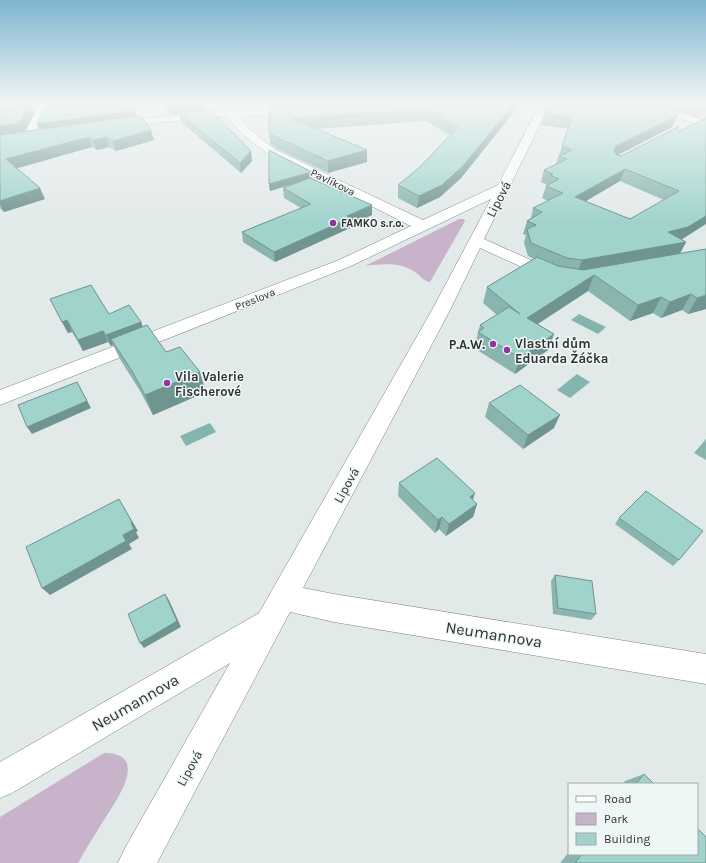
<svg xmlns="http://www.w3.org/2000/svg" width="706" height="863" font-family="Karla,sans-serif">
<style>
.green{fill:#c8b4ca}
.water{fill:#83b5ae}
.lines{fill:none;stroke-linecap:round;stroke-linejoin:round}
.minor-casing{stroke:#7a8180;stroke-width:1}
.minor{fill:#fff;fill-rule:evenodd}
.wall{fill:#8ab5af;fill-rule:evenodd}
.shaded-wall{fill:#70948f}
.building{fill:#a0d3cc;stroke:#70948f;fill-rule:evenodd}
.poi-dot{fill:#90339d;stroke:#eff7f6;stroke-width:1.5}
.labels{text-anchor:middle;stroke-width:3;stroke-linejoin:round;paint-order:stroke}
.far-street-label{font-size:11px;fill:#2e3130;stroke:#eff7f6}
.far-poi-label{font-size:11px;font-weight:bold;fill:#2e3130;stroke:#eff7f6;text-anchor:start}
.street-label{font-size:13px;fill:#2e3130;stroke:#eff7f6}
.poi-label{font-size:13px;font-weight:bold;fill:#2e3130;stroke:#eff7f6;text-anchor:start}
.near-street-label{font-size:16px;fill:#2e3130;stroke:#eff7f6}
</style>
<rect width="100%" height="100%" fill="#e2eae9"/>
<!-- green -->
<g class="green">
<polygon points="614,102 706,102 706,117 693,117"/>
<path d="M 459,219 L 464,219 L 465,221 L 430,282 C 423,281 421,276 415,272 C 399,262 382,264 365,266 Z"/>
<path d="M 104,753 C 151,753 116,801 104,820 C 95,834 86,849 78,863 L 0,863 L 0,817 Z"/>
</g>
<!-- water -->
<g class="water">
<polygon points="579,314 606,327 598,334 571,320"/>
<polygon points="577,374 590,382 570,398 557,390"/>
<polygon points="210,423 216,432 186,446 180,436"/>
</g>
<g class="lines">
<!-- minor casing -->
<g class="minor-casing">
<g id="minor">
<polygon points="41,102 51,102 33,138 25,138 23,136"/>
<polygon points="541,102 551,102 484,239 560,273 562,276 560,279 554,281 548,279 480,248 450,310 303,588 334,594 706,654 706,684 334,622 290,612 157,863 118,863 124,850 230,663 12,793 0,798 0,762 259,613 432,310 491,199 351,266 0,405 0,390 339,260 411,226 268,154 242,134 227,116 114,127 110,126 109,124 110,122 230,110 303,108 304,110 303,112 299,113 238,116 250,130 276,150 423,220 498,185"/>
<polygon points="602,102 628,102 666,107 700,119 701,121 696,124 664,113 607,105"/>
</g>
</g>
<!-- minor -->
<use href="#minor" class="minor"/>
</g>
<!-- wall -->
<g class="wall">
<polygon points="94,102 92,104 137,116 154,140 116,151 109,147 97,150 92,147 17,168 45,199 4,212 0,208 0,109 34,113 24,132 39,129 37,124"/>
<polygon points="158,102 261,102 261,103 203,105 204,111 252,161 241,173 181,122 179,113 172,114"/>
<polygon points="270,102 518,102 517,108 461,178 440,197 417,208 398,198 398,185 419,168 450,135 426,121 316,129 367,150 367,162 328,173 277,149 270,144 269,132"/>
<path d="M 544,114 L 677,116 L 672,127 L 618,155 L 621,156 L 678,127 L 682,240 L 686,242 L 680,254 L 706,249 L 706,309 L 688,314 L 682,310 L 661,318 L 653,313 L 630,321 L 588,291 L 538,324 L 554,334 L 548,350 L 515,374 L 474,348 L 480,325 L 497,315 L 483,303 L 487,287 L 534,259 L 528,256 L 524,243 L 526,235 L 523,234 L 527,221 L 531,218 L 533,208 L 548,201 L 542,198 L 546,186 L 547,185 L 541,182 L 544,170 L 556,164 L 568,129 L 541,125 ZM 620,181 L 664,200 L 630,219 L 585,201 Z"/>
<polygon points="311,178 372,205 372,215 350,225 350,228 275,262 243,242 242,232 301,208 284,198 283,188 301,181 270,191 269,184 312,178"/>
<polygon points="50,299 141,322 143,327 166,352 206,392 153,415 140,391 120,359 113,345 111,346 108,342 83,351 72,332 68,333"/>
<polygon points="489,403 554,428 523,449 485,417"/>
<polygon points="706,439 706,460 694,453"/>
<polygon points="399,483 473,500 477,504 473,517 446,536 439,529 435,533 398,496"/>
<polygon points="619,518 679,560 673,566 615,524"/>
<polygon points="555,575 596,614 591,620 553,614 551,581"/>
<polygon points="644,774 654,784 623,784 625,781"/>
<polygon points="569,852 569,854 697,854 706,863 560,863"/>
</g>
<!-- shaded-wall -->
<g class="shaded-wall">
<polygon points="88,102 94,102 86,111 84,105"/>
<polygon points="515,102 518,102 517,108 461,178 440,197 417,208 419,196"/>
<polygon points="30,103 34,113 23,133 0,137 0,126"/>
<polygon points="202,103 204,111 172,114 170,105"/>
<polygon points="136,111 137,117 40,130 37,124"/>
<polygon points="677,116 672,127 612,158 614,151 616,146"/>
<polygon points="151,130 154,140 116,151 113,141"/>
<polygon points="89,137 92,147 11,170 6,159"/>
<polygon points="106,137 109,147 97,150 93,140"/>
<polygon points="367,150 367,162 328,173 328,161"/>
<polygon points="251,151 252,161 241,173 240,163"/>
<polygon points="625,169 620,181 571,210 575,197"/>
<polygon points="312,172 312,178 270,191 269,184"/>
<polygon points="40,188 45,199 4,212 0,204 0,201"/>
<polygon points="372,205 372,215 350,225 350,228 275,262 274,252 347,216"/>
<polygon points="706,216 706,224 681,240 668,232"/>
<polygon points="686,242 679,255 577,273 582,260"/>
<polygon points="594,275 588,291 522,334 527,318"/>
<polygon points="691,294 682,310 661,318 670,302"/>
<polygon points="706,295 706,309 688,314 697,298"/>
<polygon points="661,297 653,313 630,321 638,305"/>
<polygon points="67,320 72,332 68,333 62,322"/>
<polygon points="141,322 145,333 111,339 113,345 111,346 106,335"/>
<polygon points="103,331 108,342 83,351 78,340"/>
<polygon points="554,334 548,350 515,374 520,358"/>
<polygon points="200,372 206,392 153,415 145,395"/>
<polygon points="77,382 91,408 32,434 27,427"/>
<polygon points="560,415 554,428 523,449 528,435"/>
<polygon points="475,493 471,506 470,497"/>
<polygon points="119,499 138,531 136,532 139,538 129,544 132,549 50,595 42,588 123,535"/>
<polygon points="477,504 473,517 446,536 449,524"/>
<polygon points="442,517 439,529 435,533 438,520"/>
<polygon points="165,594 169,600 181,627 144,648 140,643"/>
</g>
<!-- building -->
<g class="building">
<polygon points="59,102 88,102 84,105 110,102 129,102 136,111 37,124 47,104"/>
<polygon points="166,102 201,102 202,103 170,105"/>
<polygon points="352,102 515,102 463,166 442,185 419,196 398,185 419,168 458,127 427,110 293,119 367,150 328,161 276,137 269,132 269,105"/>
<path d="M 550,102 L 619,102 L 676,108 L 677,116 L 616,146 L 614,151 L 617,155 L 621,156 L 678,127 L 678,132 L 706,118 L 706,216 L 688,227 L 668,232 L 686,242 L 582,260 L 567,258 L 531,243 L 527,229 L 536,225 L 527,221 L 542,212 L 533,208 L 563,193 L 546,186 L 559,179 L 550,175 L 553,174 L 544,170 L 567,159 L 559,156 L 572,150 L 562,146 L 572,118 L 544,114 ZM 625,169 L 679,191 L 630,219 L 575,197 Z"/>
<polygon points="30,103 19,123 0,126 0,109"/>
<polygon points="210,110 251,151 240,163 179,113"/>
<polygon points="141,116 151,130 113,141 106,137 93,140 89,137 6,159 40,188 0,201 0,135 112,119"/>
<polygon points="269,150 312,172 269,184"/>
<polygon points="310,178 372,205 347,216 350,218 274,252 242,232 311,204 283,188"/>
<polygon points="706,249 706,295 697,298 691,294 670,302 661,297 638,305 594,275 527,318 554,334 520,358 478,332 484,328 480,325 509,307 520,314 487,287 537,257 558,266 583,270"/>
<polygon points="91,285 109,314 129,305 141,322 106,335 103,331 78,340 67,320 62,322 50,299"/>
<polygon points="147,325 166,352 180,347 200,372 145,395 132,371 111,339"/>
<polygon points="77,382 87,401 27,427 18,405"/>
<polygon points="520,385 560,415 528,435 489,403"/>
<polygon points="437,458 475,493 470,497 477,504 449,524 442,517 438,520 399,483"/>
<polygon points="646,491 703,531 679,560 619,518"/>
<polygon points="119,499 132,522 131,523 134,529 123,535 126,541 42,588 26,547"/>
<polygon points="555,575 592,581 596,614 558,608"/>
<polygon points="165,594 177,621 140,643 128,614"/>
<polygon points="644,774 654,784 636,784"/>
<polygon points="697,828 706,837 706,863 575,863 582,854 697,854"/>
</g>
<!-- sky -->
<linearGradient id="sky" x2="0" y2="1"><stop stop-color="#7fb4d1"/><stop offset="0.46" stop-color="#f2f6f5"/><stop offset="1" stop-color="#f2f6f5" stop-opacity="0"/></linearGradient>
<rect width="706" height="223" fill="url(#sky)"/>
<!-- markers -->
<g class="poi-dot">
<circle cx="333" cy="223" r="4"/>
<circle cx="493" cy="344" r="4"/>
<circle cx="507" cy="350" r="4"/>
<circle cx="167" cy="383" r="4"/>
</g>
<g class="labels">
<!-- far-street labels -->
<g class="far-street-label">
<text transform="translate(333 182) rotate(26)" y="4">Pavlíkova</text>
<text transform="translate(255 299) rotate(-22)" y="4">Preslova</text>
</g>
<!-- far-poi labels -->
<g class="far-poi-label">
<text x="341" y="227">FAMKO s.r.o.</text>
</g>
<!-- street labels -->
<g class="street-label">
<text transform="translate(498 199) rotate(-63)" y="5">Lipová</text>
<text transform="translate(346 485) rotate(-61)" y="5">Lipová</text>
<text transform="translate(189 768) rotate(-61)" y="5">Lipová</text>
</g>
<!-- poi labels -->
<g class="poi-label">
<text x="515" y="348">Vlastní dům<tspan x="515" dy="15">Eduarda Žáčka</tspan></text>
<text x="485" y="349" text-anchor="end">P.A.W.</text>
<text x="175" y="381">Vila Valerie<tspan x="175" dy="15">Fischerové</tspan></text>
</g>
<!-- near-street labels -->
<g class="near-street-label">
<text transform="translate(494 634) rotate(9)" y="6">Neumannova</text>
<text transform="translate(135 702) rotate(-30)" y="6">Neumannova</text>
</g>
</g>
<!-- legend -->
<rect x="568" y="783" width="130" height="72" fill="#eff7f6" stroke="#a2a8a7"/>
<rect x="576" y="796" width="20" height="6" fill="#ffffff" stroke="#a2a8a7"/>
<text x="604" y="803" font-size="12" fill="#2e3130">Road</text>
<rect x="576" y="813" width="20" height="12" fill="#c8b4ca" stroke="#a2a8a7"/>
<text x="604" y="823" font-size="12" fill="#2e3130">Park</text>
<rect x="576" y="833" width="20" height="12" fill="#a0d3cc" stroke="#a2a8a7"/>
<text x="604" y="843" font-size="12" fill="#2e3130">Building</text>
</svg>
